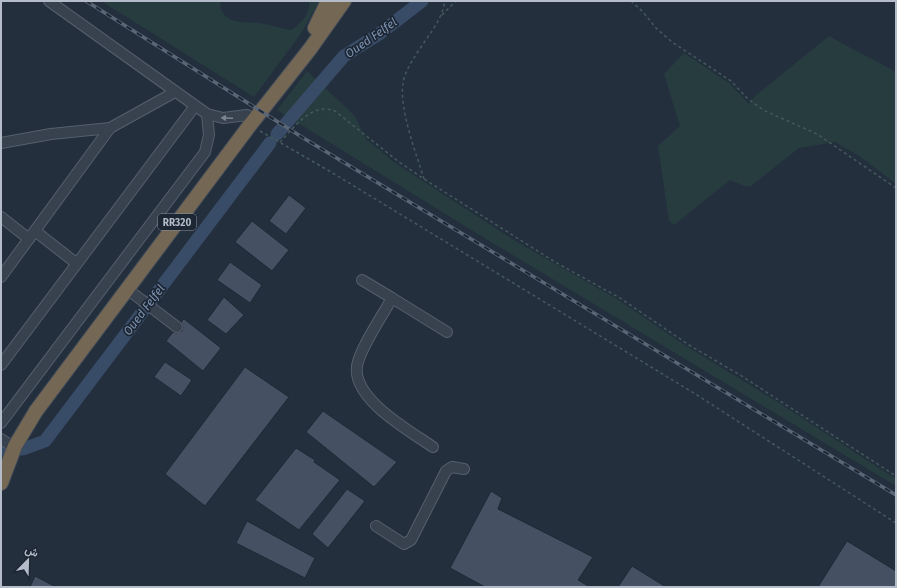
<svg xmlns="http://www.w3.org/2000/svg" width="897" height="588" font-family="'Fira Sans',Vazirmatn,sans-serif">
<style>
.green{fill:#263c3f}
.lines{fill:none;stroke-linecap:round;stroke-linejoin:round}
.river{stroke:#394c67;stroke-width:13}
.building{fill:#455162;stroke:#1f2835}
.minor-casing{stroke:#565f6c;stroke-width:12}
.highway-casing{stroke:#434c59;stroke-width:16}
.path{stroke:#44595c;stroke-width:1.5;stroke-dasharray:3 3;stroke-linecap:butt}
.minor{stroke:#38414e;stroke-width:10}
.highway{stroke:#746855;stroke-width:14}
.rail-casing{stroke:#5a6575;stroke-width:3.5}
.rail{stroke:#1d2633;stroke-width:2;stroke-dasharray:6;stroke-linecap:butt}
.oneway{fill:#7c8592}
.labels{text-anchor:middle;stroke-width:3.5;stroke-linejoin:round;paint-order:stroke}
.shield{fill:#1d2633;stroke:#878f9c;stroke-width:1}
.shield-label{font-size:10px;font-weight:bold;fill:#b4bcc9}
.water-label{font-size:12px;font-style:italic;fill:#7c92b1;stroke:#1d2633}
</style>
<rect width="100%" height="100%" fill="#242f3e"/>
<!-- green -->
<g class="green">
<path d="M 101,1 L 220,1 C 220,24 242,22 258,23 C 269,24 279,28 290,30 C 300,27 311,12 309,1 L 319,1 L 302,32 L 254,97 Z"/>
<path d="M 829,36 C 851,49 874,59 896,72 L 896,184 L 861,157 L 835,142 L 799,148 L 751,186 L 744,186 L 730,180 L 674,225 L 669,221 L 658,146 L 680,126 L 664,74 L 684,53 L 729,83 L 749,104 L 755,96 Z"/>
<polygon points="307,71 355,116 366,139 395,163 517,242 617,299 683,344 779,403 896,479 896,486 486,239 277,110"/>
</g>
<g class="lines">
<!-- river -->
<g class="river">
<polyline points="277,134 344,56 379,34 422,1"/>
<polyline points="1,449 23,449 45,441 270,143"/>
</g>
</g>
<!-- building -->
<g class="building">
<polygon points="289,195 306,208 286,234 269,221"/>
<polygon points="252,221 289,250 272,271 235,242"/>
<polygon points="230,262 262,285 250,303 217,280"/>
<polygon points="224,297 244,315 226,334 207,320"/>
<polygon points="184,319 221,348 203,371 166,341 173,332 177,333 182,331 183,327 181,322"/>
<polygon points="165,362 192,380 181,396 154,377"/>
<polygon points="245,367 289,397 205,506 165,474"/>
<polygon points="323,411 397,462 374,487 306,432"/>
<polygon points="296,448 315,460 314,462 340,480 299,530 255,500"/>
<polygon points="347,489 365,501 328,548 312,534"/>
<polygon points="491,491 502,498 498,509 593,557 578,580 590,587 485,587 450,568"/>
<polygon points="247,521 315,558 305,578 236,543"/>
<polygon points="847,541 896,571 896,587 818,587"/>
<polygon points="632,566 666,587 618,587"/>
<polygon points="35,576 56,587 30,587"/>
</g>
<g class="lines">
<!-- minor casing -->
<g class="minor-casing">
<g id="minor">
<polyline points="49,1 207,114 223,118 247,115"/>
<polyline points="1,143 51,134 110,128 175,92"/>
<polyline points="1,217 29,239"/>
<polyline points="35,231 76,263"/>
<polyline points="1,277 110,128"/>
<path d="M 362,280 L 392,298 C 383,315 360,348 357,366 C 352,399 410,431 433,447"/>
<polyline points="127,289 177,327"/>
<polyline points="392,298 447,332"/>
<polyline points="1,365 195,106"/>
<polyline points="1,423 205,152 209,135 207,114"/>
<polyline points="1,439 7,443"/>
<polyline points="376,526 404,544 411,540 446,471 452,467 464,469"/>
</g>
</g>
<!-- highway casing -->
<g class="highway-casing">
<g id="highway">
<polyline points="315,28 328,1"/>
<polyline points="1,483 15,446 36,411 250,125 310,49 344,1"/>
</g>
</g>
<!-- path -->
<g class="path">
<polyline points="631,1 643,12 656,28 672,42 731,81 747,98 763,110 817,134 896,188"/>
<polyline points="442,15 456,1"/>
<polyline points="260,131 331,172 697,395 896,523"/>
<path d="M 280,142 C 295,127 311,102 335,111 L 399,162 L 424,179 L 555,262 L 620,298 L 689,345 L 740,375 L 896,476"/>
<path d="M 424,179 C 416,153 399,109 403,83 C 407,57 446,22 444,1"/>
</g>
<!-- minor -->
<use href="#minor" class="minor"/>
<!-- highway -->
<use href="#highway" class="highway"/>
<!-- rail casing -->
<g class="rail-casing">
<polyline id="rail" points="86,1 305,139 896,495"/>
</g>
<!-- rail -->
<use href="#rail" class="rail"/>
</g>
<!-- one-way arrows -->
<defs><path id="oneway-solid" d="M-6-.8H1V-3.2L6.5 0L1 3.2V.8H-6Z"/></defs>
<use class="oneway" href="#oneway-solid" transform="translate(227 118) rotate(-178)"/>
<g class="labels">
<!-- shield labels -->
<rect class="shield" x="158" y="214" width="38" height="16" rx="3"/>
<g class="shield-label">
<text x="177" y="226">RR320</text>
</g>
<!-- water labels -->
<g class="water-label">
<text transform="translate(371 38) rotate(-35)" y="4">Oued Felfel</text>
<text transform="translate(144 310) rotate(-53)" y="4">Oued Felfel</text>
</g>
</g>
<!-- border -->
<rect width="897" height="588" fill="none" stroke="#b4bcc9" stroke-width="4"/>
<!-- north arrow -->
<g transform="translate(28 560) rotate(23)" stroke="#1d2633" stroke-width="3" paint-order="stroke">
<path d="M0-3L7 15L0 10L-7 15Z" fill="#b4bcc9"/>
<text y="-6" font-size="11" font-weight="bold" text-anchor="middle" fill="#b4bcc9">ش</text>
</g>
</svg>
